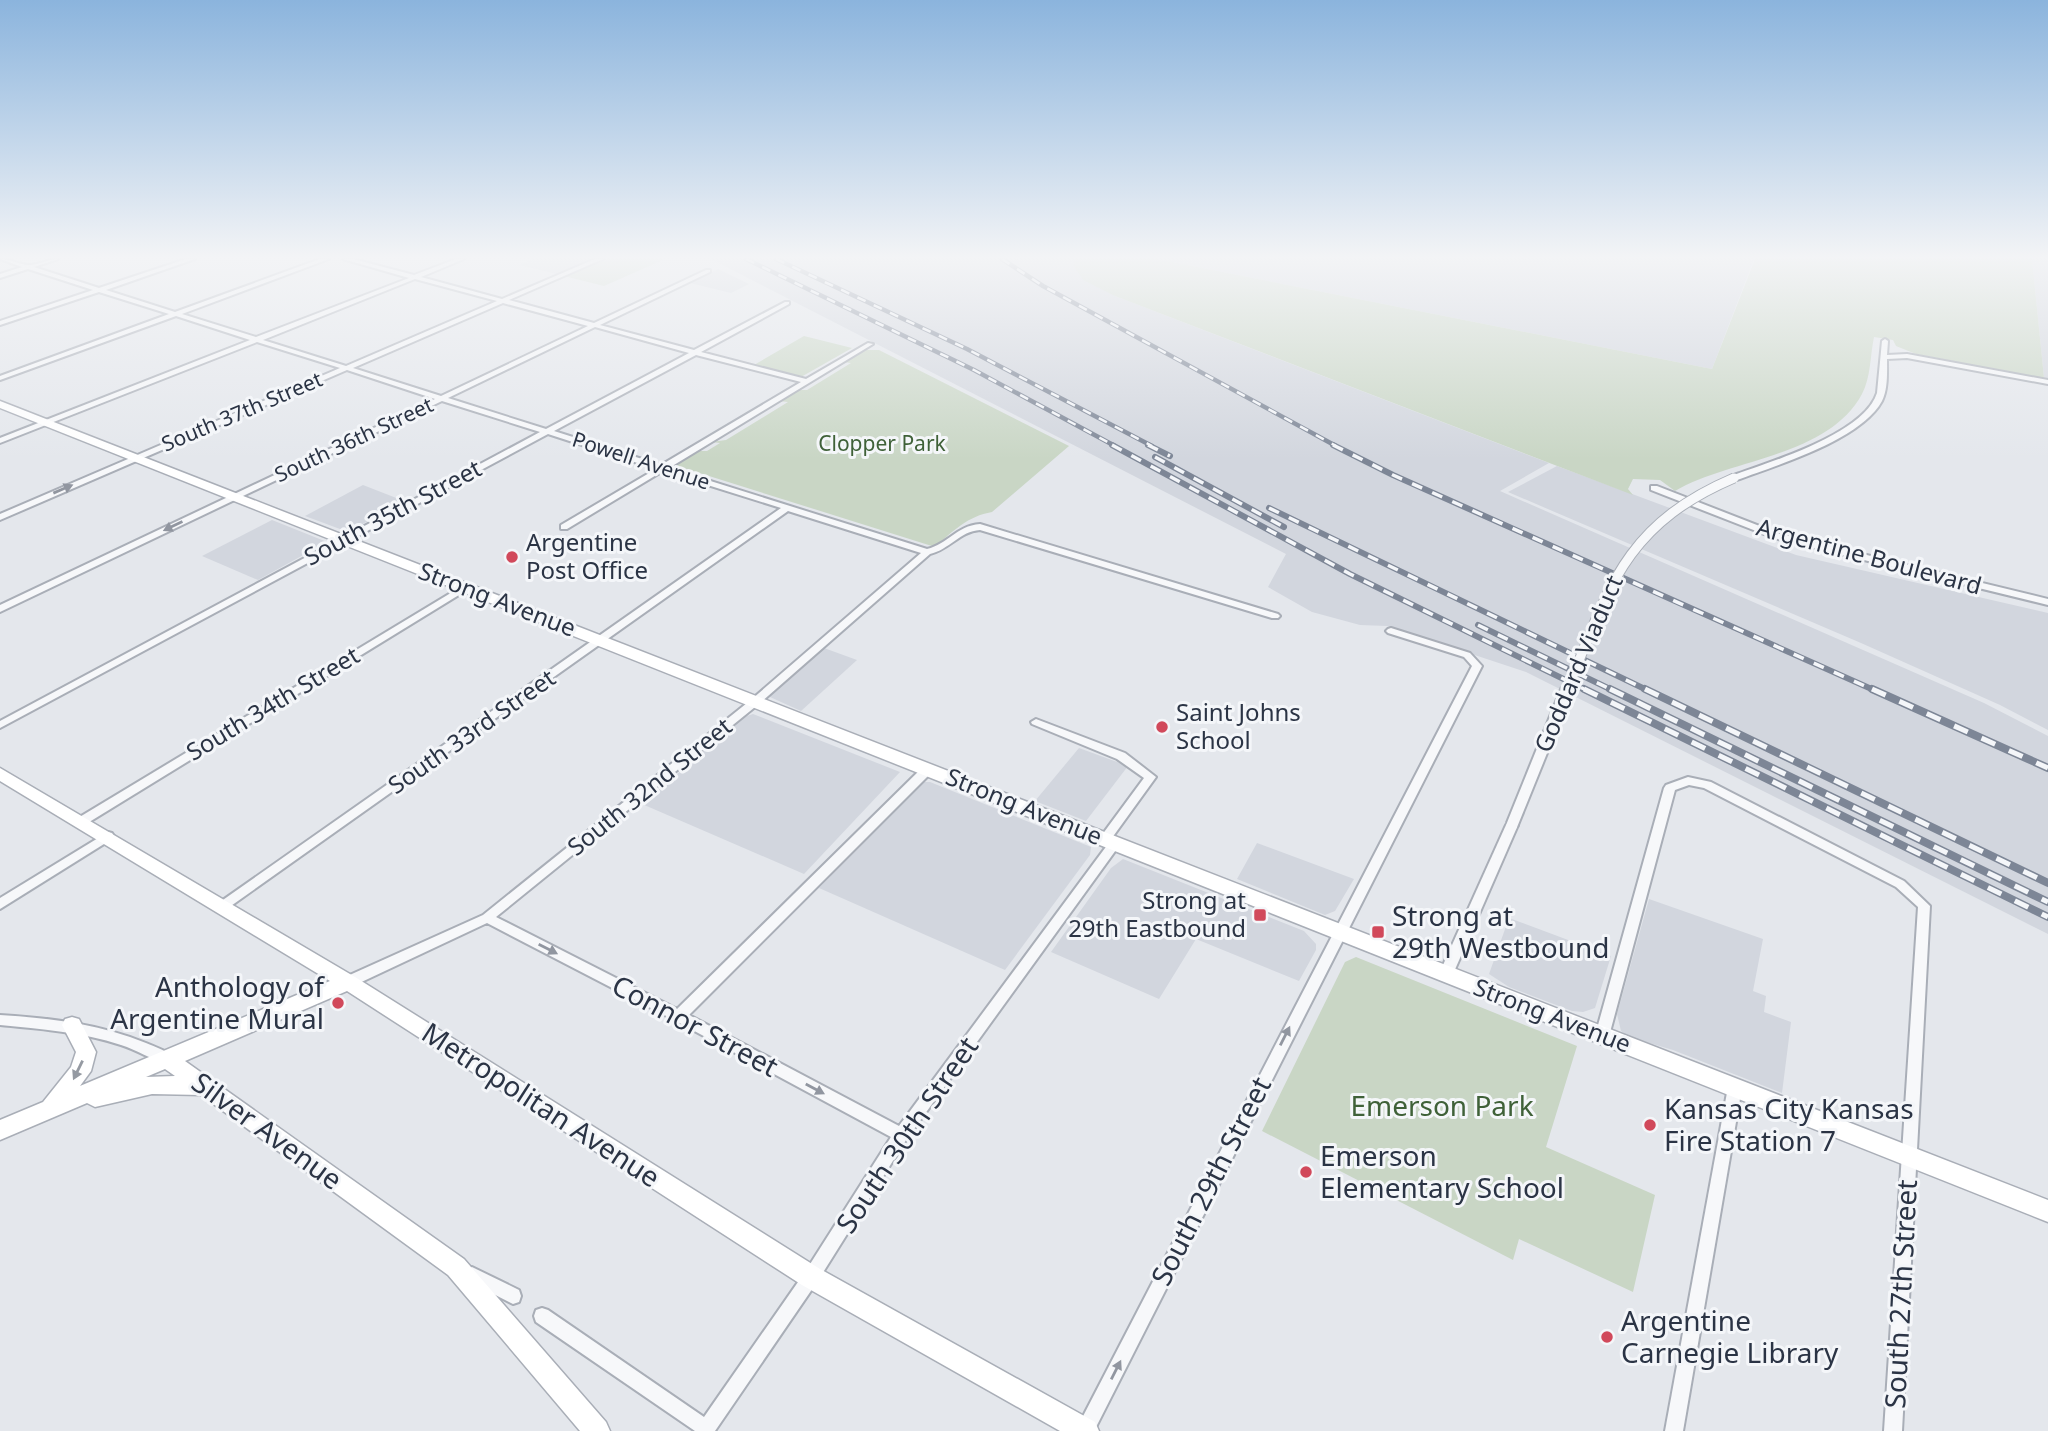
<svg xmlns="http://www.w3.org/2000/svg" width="2048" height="1431" font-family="'Noto Sans',sans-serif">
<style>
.built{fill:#d2d6de}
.green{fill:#c9d6c5}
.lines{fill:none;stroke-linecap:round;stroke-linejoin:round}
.street-casing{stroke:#a9aeb7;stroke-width:4}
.secondary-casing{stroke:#a9aeb7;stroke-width:3}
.street{fill:#f7f8fa;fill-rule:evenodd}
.secondary{fill:#fff;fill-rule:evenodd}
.rail-far2-casing{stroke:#7d8696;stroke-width:4.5}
.rail-far1-casing{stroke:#7d8696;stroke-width:6}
.rail-casing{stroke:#7d8696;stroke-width:8}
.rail-far2{stroke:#f4f6f9;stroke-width:2.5;stroke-dasharray:9;stroke-linecap:butt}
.rail-far1{stroke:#f4f6f9;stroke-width:3.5;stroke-dasharray:11;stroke-linecap:butt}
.rail{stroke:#f4f6f9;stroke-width:5;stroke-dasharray:15;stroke-linecap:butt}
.street-bridge-far1-casing{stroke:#a9aeb7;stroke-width:11;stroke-linecap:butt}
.street-bridge-casing{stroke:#a9aeb7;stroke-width:15;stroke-linecap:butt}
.street-bridge-far1{stroke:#f7f8fa;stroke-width:9}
.street-bridge{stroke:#f7f8fa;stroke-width:11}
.oneway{fill:#9196a0}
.oneway2{fill:#959aa2}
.poi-dot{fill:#d1495b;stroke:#f4f6f9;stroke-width:2.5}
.labels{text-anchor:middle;stroke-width:6;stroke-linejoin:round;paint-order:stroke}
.far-street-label{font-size:21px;fill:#2b3445;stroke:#f4f6f9}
.far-park-label{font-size:21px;fill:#3f6138;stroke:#f4f6f9}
.street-label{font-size:24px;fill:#2b3445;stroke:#f4f6f9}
.poi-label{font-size:24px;fill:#2b3445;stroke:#f4f6f9;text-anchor:start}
.near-poi-label{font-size:28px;fill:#2b3445;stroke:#f4f6f9;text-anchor:start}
.near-street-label{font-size:28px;fill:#2b3445;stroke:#f4f6f9}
.near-park-label{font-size:28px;fill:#3f6138;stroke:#f4f6f9}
</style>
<rect width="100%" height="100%" fill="#e4e7ec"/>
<!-- built -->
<g class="built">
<polygon points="533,259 594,259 557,274 519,265"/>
<polygon points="711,259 1075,259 1073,266 1115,296 1549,463 1500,491 1984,703 2048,736 2048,934 1526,672 1387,626 1360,625 1312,612 1268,587 1286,554"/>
<polygon points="1157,259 1754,259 1712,369"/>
<polygon points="2032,259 2048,259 2048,379 2044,378"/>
<polygon points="718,269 749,284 731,293 690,283"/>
<polygon points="1557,466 1796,555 2048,613 2048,730 2000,705 1861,643 1508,492"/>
<polygon points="363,485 404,501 348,532 305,516"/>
<polygon points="272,520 327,542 258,580 202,556"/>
<polygon points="824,648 857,660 801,711 770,697 770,693"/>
<polygon points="753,714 900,772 804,874 642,804 744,717"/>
<polygon points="1079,748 1128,766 1086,821 1035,801"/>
<polygon points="921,782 930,782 1091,847 1090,855 1005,970 819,888"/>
<polygon points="1257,843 1354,879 1335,911 1325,915 1237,879"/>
<polygon points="1123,859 1304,931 1316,944 1316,950 1299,981 1196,939 1159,999 1051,952 1111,868"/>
<polygon points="1649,899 1763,939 1753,991 1766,996 1764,1012 1791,1022 1782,1093 1673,1050 1629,1037 1621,1031 1617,1014"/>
<polygon points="1509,918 1611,956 1595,1008 1583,1012 1572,1011 1509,987 1489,974"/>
</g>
<!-- green -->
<g class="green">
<polygon points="603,259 665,259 604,286 564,276"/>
<path d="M 1075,259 L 1157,259 L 1712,369 L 1755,259 L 2032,259 L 2044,378 L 1916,354 L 1896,346 L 1893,340 L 1874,337 C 1870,356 1871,377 1862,394 C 1828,457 1730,459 1675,491 L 1660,480 L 1633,479 L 1628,489 L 1633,495 L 1115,296 L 1083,280 L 1073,265 Z"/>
<polygon points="804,336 852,348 801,377 754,365"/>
<path d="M 862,350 L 879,350 L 1069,446 L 992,512 C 968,516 953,531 935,547 L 674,465 L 695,451 L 707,451 L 720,443 L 711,442 L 726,440 L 788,402 L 779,401 L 796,390 L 807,390 L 851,363 L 843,362 Z"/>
<polygon points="1356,957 1577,1046 1546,1147 1655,1195 1633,1292 1519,1239 1513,1260 1262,1131 1345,962"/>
</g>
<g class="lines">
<!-- street casing -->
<g class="street-casing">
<g id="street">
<path d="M 0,259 C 10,259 20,265 29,265 C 39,265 48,259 58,259 L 34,267 L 99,288 L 186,259 L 195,259 L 106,290 L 175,312 L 320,259 L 329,259 L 182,314 L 256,337 L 409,278 L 343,259 L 353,259 L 414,275 L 456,259 L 464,259 L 421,277 L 502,299 L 595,259 L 603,259 L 509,300 L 594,323 L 706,270 L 710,270 L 710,272 L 600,325 L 694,350 L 785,302 L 789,302 L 789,304 L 701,352 L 806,379 L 868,343 L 873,344 L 669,468 L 927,549 C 948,544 956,526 980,524 L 1278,614 L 1280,616 L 1278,618 L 1272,618 L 980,530 C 960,531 949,550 930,554 L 760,703 L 496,917 L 677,1009 L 924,766 L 932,766 L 934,769 L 932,772 L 689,1015 L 899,1126 L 1111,840 L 1119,840 L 1121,843 L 906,1140 L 817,1282 L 715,1431 L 695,1431 L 536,1322 L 534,1316 L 536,1310 L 542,1308 L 548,1310 L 704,1417 L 805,1272 L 891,1137 L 674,1020 L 487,923 L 353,986 L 348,987 L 343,986 L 341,982 L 343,978 L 483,915 L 752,699 L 921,553 L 788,511 L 228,908 L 224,910 L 220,908 L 218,905 L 220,902 L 781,508 L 663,471 L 567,529 L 561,529 L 561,525 L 656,469 L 548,434 L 0,728 L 0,721 L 540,432 L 442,401 L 0,612 L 0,605 L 435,399 L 347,370 L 0,520 L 0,514 L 340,368 L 257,342 L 0,443 L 0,438 L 250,340 L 176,316 L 0,380 L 0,376 L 169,314 L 99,292 L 0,325 L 0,321 L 93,290 L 28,269 L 0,278 L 0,274 L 22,267 ZM 415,279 L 497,301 L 346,366 L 263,340 ZM 503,303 L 588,326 L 441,396 L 353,368 ZM 595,327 L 689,353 L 546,429 L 448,398 ZM 696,355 L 801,382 L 661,465 L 554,431 Z"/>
<path d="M 1885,339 L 1888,341 L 1887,355 L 1907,354 L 2048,380 L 2048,384 L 1907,358 L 1887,359 C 1887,373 1888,389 1882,401 C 1861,440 1777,465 1737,480 L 1731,480 L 1731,476 C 1770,462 1864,434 1877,393 L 1882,341 Z"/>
<polygon points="1651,486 1657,486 1780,534 2048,599 2048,605 1774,538 1651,490"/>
<polygon points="464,585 469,588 467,590 86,824 78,824 76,821 78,818"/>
<polygon points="1391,628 1470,653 1482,666 1094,1431 1077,1431 1079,1424 1472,666 1464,657 1388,633 1386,631 1388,629"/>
<polygon points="1036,719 1125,753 1156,777 1109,842 1101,842 1099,839 1144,778 1117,759 1032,724 1031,722"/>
<polygon points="1688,777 1711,782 1904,881 1930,906 1902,1431 1884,1431 1918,907 1896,887 1704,788 1689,785 1675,790 1609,1036 1607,1040 1602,1042 1597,1040 1595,1036 1664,788 1666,785"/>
<polygon points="1512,821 1516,822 1518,825 1453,974 1451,978 1446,979 1441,978 1439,974 1506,825 1508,822"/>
<polygon points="108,832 112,833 114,836 112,839 0,909 0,898"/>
<path d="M 0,1015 C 50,1018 99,1024 146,1043 C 155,1047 169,1051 174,1059 L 172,1063 L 167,1065 C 151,1059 137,1050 121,1045 C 82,1032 41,1029 0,1025 Z"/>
<polygon points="1735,1081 1740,1083 1742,1087 1683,1431 1665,1431 1728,1087 1730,1083"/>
<polygon points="472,1267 519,1290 521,1296 519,1302 513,1304 466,1280 464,1275 466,1270"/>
</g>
</g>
<!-- secondary casing -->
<g class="secondary-casing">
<g id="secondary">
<polygon points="0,401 2048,1200 2048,1222 0,408"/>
<path d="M 0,768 L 355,977 L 820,1269 L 1095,1422 L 1099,1431 L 1060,1431 L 802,1285 L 347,991 L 185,1061 L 464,1259 L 606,1422 L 610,1431 L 580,1431 L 448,1275 L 201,1095 L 152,1094 L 95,1107 L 87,1103 L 0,1140 L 0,1120 L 43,1102 L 71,1067 L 76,1052 L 62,1025 L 65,1019 L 72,1017 L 79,1019 L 96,1052 L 91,1071 L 80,1086 L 330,981 L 0,781 ZM 165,1069 L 175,1076 L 146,1077 Z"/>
</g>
</g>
<!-- street -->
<use href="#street" class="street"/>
<!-- secondary -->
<use href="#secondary" class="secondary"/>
<!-- rail-far2 casing -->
<g class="rail-far2-casing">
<g id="rail-far2">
<polyline points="746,259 974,370 1115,446"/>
<polyline points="776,259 967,349 1152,446"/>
<polyline points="1002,259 1043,286 1336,446"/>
</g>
</g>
<!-- rail-far1 casing -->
<g class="rail-far1-casing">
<g id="rail-far1">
<polyline points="1112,445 1350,574 1588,691"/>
<polyline points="1148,445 1170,456"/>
<polyline points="1333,445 1393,475 1876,691"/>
<polyline points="1155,457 1284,527"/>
<polyline points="1269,508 1649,691"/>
<polyline points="1478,625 1614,691"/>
</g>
</g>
<!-- rail casing -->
<g class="rail-casing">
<g id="rail">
<polyline points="1584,689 2048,917"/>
<polyline points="1610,689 2048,902"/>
<polyline points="1645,689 2048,883"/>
<polyline points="1872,689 2048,768"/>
</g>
</g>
<!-- rail-far2 -->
<use href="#rail-far2" class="rail-far2"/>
<!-- rail-far1 -->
<use href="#rail-far1" class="rail-far1"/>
<!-- rail -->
<use href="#rail" class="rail"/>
<!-- street-bridge-far1 casing -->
<g class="street-bridge-far1-casing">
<path id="street-bridge-far1" d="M 1567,691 C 1608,589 1624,525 1734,478"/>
</g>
<!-- street-bridge casing -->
<g class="street-bridge-casing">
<polyline id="street-bridge" points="1512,825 1567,689"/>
</g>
<!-- street-bridge-far1 -->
<use href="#street-bridge-far1" class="street-bridge-far1"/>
<!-- street-bridge -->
<use href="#street-bridge" class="street-bridge"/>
</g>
<!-- one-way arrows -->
<defs><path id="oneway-solid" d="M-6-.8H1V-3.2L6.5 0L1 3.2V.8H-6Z" transform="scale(1.75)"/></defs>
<g class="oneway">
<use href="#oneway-solid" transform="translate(63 489) rotate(-23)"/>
<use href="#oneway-solid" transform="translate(173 526) rotate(154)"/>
<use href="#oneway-solid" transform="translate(548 949) rotate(27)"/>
<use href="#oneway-solid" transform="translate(1285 1036) rotate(-63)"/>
<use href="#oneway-solid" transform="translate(815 1089) rotate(28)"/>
<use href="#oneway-solid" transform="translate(1116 1370) rotate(-63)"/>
</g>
<use class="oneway2" href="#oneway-solid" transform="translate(78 1070) rotate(116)"/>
<!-- sky -->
<linearGradient id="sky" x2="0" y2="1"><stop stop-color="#8bb4dd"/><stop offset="0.56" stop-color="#f3f4f6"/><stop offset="1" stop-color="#f3f4f6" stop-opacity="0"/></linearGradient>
<rect width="2048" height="459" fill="url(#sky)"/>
<!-- markers -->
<g class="poi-dot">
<circle cx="512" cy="557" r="7"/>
<circle cx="1162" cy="727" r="7"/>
<rect x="1253" y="908" width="14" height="14" rx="3.5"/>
<rect x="1371" y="925" width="14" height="14" rx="3.5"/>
<circle cx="338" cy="1003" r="7"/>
<circle cx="1650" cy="1125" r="7"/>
<circle cx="1306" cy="1172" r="7"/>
<circle cx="1607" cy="1337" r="7"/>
</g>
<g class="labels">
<!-- far-street labels -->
<g class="far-street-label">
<text transform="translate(242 412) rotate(-23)" y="7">South 37th Street</text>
<text transform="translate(354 440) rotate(-25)" y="7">South 36th Street</text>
<text transform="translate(641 461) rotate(18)" y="7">Powell Avenue</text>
</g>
<!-- far-park labels -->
<g class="far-park-label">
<text x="882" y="451">Clopper Park</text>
</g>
<!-- street labels -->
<g class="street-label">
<text transform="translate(393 513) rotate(-28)" y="8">South 35th Street</text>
<text transform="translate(1869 557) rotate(15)" y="8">Argentine Boulevard</text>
<text transform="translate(497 600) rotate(21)" y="8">Strong Avenue</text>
<text transform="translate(1579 664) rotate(-67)" y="8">Goddard Viaduct</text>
<text transform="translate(273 704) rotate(-31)" y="8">South 34th Street</text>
<text transform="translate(472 732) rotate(-35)" y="8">South 33rd Street</text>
<text transform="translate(650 787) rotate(-39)" y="8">South 32nd Street</text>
<text transform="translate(1024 807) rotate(22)" y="8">Strong Avenue</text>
<text transform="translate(1552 1016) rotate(21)" y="8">Strong Avenue</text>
</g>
<!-- poi labels -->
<g class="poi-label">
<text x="526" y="551">Argentine<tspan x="526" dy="28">Post Office</tspan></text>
<text x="1176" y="721">Saint Johns<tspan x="1176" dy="28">School</tspan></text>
<text x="1246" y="909" text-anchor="end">Strong at<tspan x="1246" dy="28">29th Eastbound</tspan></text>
</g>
<!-- near-poi labels -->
<g class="near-poi-label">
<text x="1392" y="926">Strong at<tspan x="1392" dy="32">29th Westbound</tspan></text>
<text x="324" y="997" text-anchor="end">Anthology of<tspan x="324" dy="32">Argentine Mural</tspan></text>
<text x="1664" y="1119">Kansas City Kansas<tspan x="1664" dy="32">Fire Station 7</tspan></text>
<text x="1320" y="1166">Emerson<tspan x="1320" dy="32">Elementary School</tspan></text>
<text x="1621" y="1331">Argentine<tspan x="1621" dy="32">Carnegie Library</tspan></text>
</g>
<!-- near-street labels -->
<g class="near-street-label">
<text transform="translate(695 1026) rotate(28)" y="10">Connor Street</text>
<text transform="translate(541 1105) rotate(33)" y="10">Metropolitan Avenue</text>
<text transform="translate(267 1131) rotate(36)" y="10">Silver Avenue</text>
<text transform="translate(907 1135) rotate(-56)" y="10">South 30th Street</text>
<text transform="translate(1211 1181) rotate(-63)" y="10">South 29th Street</text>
<text transform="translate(1901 1294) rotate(-87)" y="10">South 27th Street</text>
</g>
<!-- near-park labels -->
<g class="near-park-label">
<text x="1442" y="1116">Emerson Park</text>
</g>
</g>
</svg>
